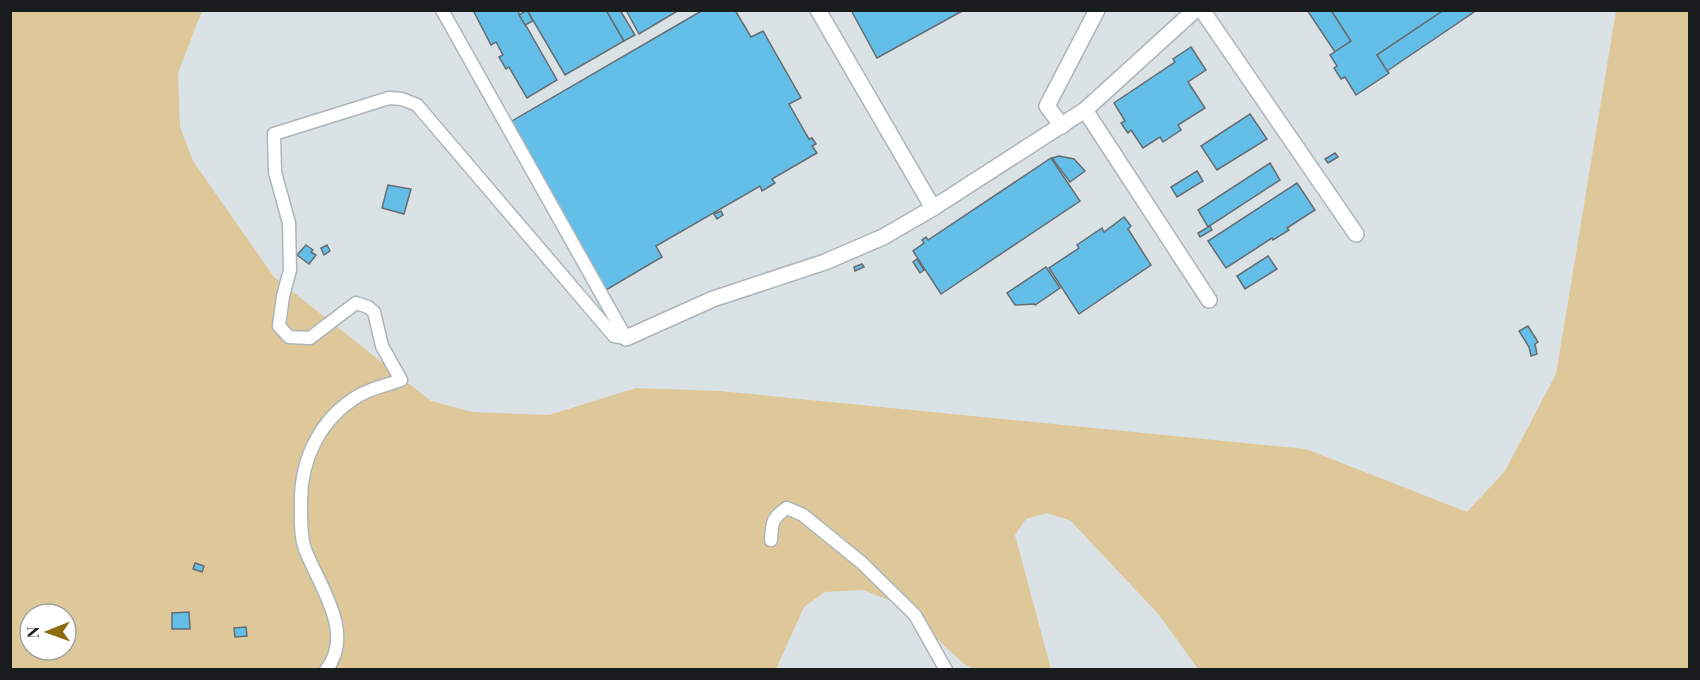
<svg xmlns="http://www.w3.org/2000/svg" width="1700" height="680" font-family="'Playfair Display',serif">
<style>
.green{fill:#dec89a;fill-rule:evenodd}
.building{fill:#63bee8;stroke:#666c70;stroke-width:1.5}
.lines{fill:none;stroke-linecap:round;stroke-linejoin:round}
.minor-casing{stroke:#aeb5b9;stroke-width:15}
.tertiary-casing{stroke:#aeb5b9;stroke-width:18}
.minor{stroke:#fff;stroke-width:12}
.tertiary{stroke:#fff;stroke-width:15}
</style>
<rect width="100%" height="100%" fill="#dbe2e6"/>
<!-- green -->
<path class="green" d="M 10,11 L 202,11 L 178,73 L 180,127 L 193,161 L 274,277 L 431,401 L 473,412 L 549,415 L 636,388 L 720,391 L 1306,449 L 1467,512 L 1505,471 L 1556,374 L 1616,11 L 1689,11 L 1689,669 L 1198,669 L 1160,616 L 1071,521 L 1047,513 L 1026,519 L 1015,535 L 1051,669 L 973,669 L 964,664 L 899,604 L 863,590 L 825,592 L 804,607 L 776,669 L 11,669 ZM 30,614 L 66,614 L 66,650 L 30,650 Z"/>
<!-- building -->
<g class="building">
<polygon points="473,10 517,10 557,80 527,98 509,67 506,69 499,57 503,55 496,42 491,45"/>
<polygon points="527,10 533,21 525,25 519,15"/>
<polygon points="527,10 606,10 624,41 565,75"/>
<polygon points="606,10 620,10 635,35 624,41"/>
<polygon points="626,10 675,10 676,12 639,34"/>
<polygon points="703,10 735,10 751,37 763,31 801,98 789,104 809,139 812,138 816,144 812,146 817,153 772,179 775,183 762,191 760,186 656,246 662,257 601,293 505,125"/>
<polygon points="851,10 964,10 877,58"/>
<polygon points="1307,10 1331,10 1351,41 1335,52"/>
<polygon points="1331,10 1444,10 1377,55 1389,73 1356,95 1345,77 1341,79 1334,68 1337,66 1330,55 1351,41"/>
<polygon points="1444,10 1477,10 1387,71 1377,55"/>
<polygon points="1191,47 1206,70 1188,82 1205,108 1178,125 1181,130 1163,142 1160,137 1143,148 1131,130 1128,133 1121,123 1125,121 1114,103 1175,62 1173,59"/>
<polygon points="1250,114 1267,139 1217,170 1201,146"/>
<polygon points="1335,153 1338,157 1328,163 1325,159"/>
<polygon points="1059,156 1074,159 1085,171 1070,182 1052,158"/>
<polygon points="1051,158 1080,201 941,294 913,251 924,243 922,240 926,237 928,240"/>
<polygon points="1270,163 1280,180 1208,227 1198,210"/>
<polygon points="1197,171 1203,181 1177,197 1171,187"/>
<polygon points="1297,183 1315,210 1287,228 1289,230 1273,240 1272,238 1226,268 1208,241"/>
<polygon points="388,185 411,189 404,214 382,208"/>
<polygon points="721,211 723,215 717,219 714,214"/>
<polygon points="1124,217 1131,226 1128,229 1151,265 1079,314 1049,268 1079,248 1077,245 1102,228 1104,232"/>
<polygon points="1210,226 1212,230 1200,237 1198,233"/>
<polygon points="306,245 313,250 311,252 316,255 309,264 297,255"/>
<polygon points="327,245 330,251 324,255 321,248"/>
<polygon points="1268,256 1277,269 1245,289 1237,276"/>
<polygon points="917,259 924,270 920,273 913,262"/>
<polygon points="862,264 864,267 855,271 854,267"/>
<polygon points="1046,267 1060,288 1035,305 1034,304 1015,305 1007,293"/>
<polygon points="1528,326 1538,342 1535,344 1537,354 1531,356 1529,347 1519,331"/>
<polygon points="195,563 204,566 202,572 193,569"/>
<polygon points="189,612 190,629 172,629 172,613"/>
<polygon points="246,627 247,636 235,637 234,628"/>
</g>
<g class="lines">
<!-- minor casing -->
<g class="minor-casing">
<g id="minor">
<polyline points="442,10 626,338"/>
<path d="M 771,540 C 772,522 772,518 787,508 L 803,515 L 862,563 L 915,615 L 946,670"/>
<path d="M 326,670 C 356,633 318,584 305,549 C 300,535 301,519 301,504 C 300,460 320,419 358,396 C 371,388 388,385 401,380 L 382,346 L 374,312 L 368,307 L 356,303 L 310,338 L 289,337 L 279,326 L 283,296 L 290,270 L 289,223 L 275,172 L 274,134 L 389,98 L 402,99 L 417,105 L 614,336 L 626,338"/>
</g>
</g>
<!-- tertiary casing -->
<g class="tertiary-casing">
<g id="tertiary">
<polyline points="818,10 933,208"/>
<polyline points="1202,10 1356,234"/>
<polyline points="1085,110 1209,300"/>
<polyline points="1062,126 1047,106 1097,10"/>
<polyline points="626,338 713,299 825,262 883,237 933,208 1085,110 1195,10"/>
</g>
</g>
<!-- minor -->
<use href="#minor" class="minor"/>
<!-- tertiary -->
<use href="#tertiary" class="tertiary"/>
</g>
<!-- border -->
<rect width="1700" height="680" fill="none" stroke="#1a1d1e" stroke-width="24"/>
<!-- north arrow -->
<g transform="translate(48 632) rotate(269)"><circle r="28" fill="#ffffff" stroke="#a3a5a5" stroke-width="1.5"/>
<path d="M0-4.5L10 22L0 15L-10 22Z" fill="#8e6b0e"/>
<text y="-9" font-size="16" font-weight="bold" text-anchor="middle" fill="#1a1d1e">N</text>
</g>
</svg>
